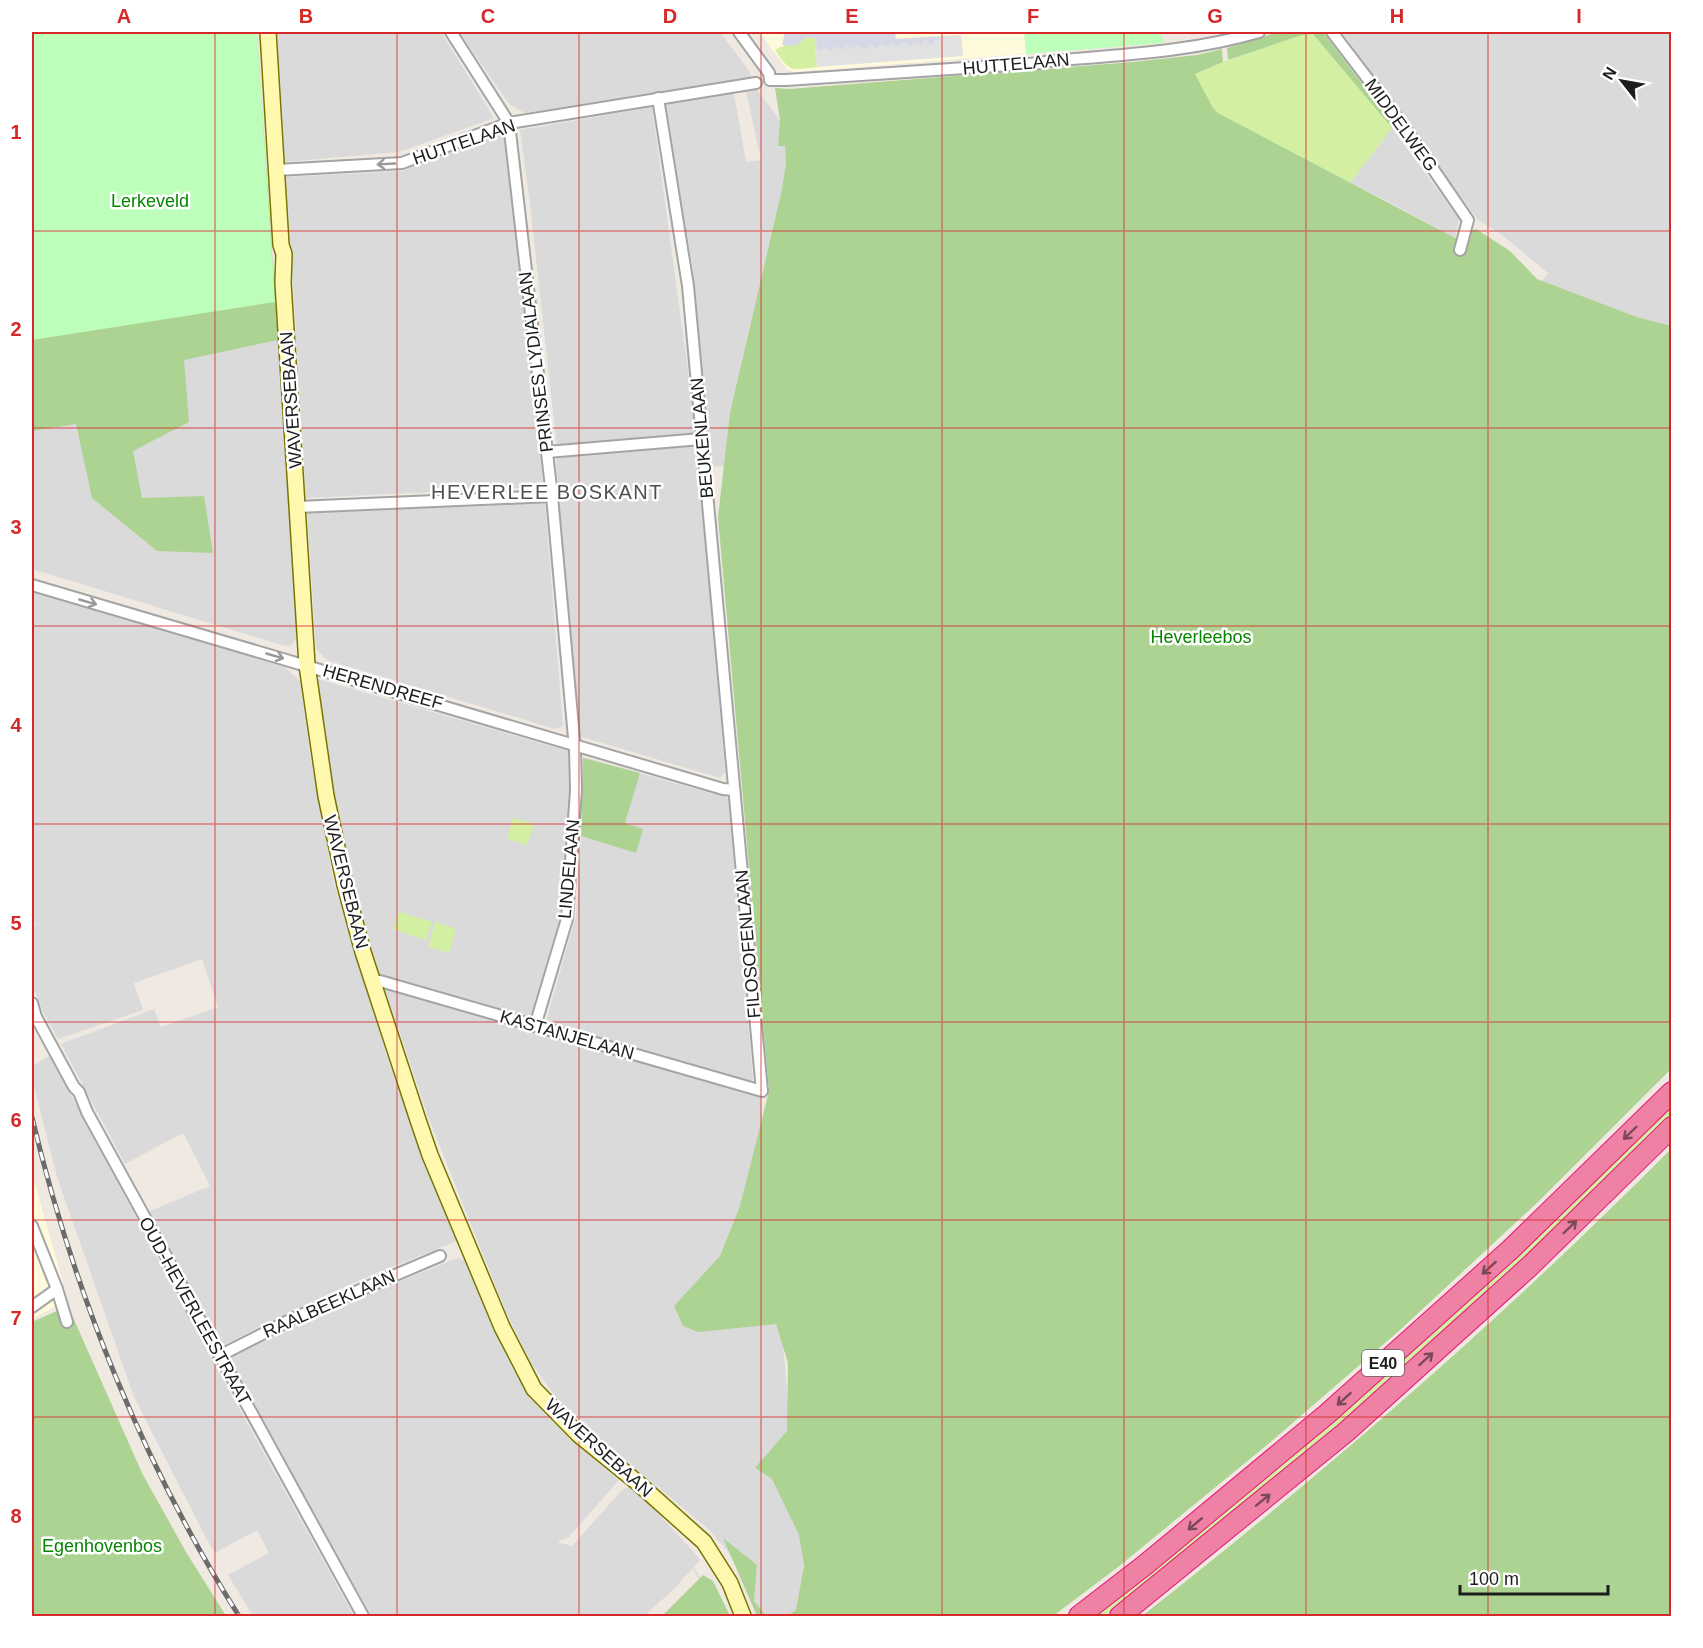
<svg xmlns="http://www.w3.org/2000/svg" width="1703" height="1648" font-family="Helvetica,sans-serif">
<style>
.residential{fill:#dbdada}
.education{fill:#fffadb}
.grass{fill:#d2efa2}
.forest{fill:#add392}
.park{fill:#bdfeba}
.parking{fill:#e1e1e1}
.plaza{fill:#d6d8e5}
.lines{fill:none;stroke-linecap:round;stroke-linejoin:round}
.street-casing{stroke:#a4a4a4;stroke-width:14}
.secondary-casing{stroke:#787600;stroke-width:18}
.highway-casing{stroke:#e91377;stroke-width:22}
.street{stroke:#fff;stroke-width:10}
.secondary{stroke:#fff9b0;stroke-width:15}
.highway{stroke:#ef81a4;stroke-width:20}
.rail-casing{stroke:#6b6b6b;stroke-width:5}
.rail{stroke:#fff;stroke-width:3;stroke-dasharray:9;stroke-linecap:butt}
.oneway{stroke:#999}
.oneway2{stroke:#7b4a5a}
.grid{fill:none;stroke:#d62828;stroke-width:1.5;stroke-opacity:0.55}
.labels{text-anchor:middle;stroke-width:5;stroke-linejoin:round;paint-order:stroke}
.shield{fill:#fff;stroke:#616161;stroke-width:1.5}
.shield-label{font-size:16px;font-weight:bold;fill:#1d1d1d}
.street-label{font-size:18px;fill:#1d1d1d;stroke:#fff}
.park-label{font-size:18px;fill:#078501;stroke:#fff}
.neighbourhood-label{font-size:20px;letter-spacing:1.5px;fill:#505050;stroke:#fff}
.neatline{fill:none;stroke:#d62828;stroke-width:2}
.grid-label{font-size:20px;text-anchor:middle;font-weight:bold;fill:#d62828}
</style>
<rect width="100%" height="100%" fill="#efe9e2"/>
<!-- residential -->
<g class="residential">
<polygon points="277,32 441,32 494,118 399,152 285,162"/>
<polygon points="459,32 720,32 750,72 751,77 525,113 512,106 507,101"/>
<polygon points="1342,32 1671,32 1671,326 1637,317 1542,281 1548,273 1501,234 1478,220"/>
<polygon points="757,90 780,120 778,145 785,146 786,163 782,189 730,411 724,466 709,467 692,263 665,108 670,103 734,93 746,162 761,160 746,91"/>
<polygon points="652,107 696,429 694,433 557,447 529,196 520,130"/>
<polygon points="1392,128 1459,219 1455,238 1383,199 1350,183"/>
<polygon points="500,133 506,137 522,264 543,487 306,498 286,177 402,171"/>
<polygon points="276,311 297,637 292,645 285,646 32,569 32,431 76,423 88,339"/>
<polygon points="694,442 698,444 725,772 720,778 579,736 556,460 560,456"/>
<polygon points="545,503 563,726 555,729 327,660 316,649 307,513"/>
<polygon points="32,592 284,667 300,681 311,761 334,883 388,1060 420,1151 457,1241 350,1284 225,1344 219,1341 150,1211 210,1186 183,1133 125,1164 61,1044 154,1009 161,1027 218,1007 202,959 134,983 143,1010 58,1039 43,1012 32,984 32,928 36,926 32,914"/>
<polygon points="318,679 568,751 569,793 560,918 530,1019 380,975 351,884 329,768"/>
<polygon points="583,758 587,758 713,794 723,794 728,798 753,1079 749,1083 550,1024 546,1021 576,916 584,796"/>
<polygon points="388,988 760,1098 808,1616 760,1616 743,1569 707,1528 585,1426 556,1397 531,1363 506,1312 430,1122 385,989"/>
<polygon points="50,1056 215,1365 354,1616 253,1616 228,1575 269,1553 257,1530 215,1553 207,1540 134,1397 57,1177 32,1079 32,1066"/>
<polygon points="458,1258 464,1260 513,1370 540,1409 571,1440 619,1480 569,1537 557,1542 572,1546 622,1490 629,1487 651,1506 694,1552 700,1560 694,1567 720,1616 717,1616 693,1568 673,1590 644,1616 371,1616 230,1360 233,1356 345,1303"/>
</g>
<!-- education -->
<g class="education">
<polygon points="759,32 1024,32 1026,54 794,72 787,69"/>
<polygon points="32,1174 68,1300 32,1319"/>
</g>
<!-- grass -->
<g class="grass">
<polygon points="1313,34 1392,128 1350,183 1218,113 1213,108 1195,74 1228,60 1302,35"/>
<path d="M 807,37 L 814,38 L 817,43 L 815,48 L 817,67 C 790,70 791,73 775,50 C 785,43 798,45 807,37 Z"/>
<polygon points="513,818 534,824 527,845 507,839"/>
<polygon points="399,912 432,922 426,940 393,929"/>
<polygon points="435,922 456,929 449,953 428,947"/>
<polygon points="1671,1105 1671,1116 1523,1259 1339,1425 1105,1616 1093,1616"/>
</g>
<!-- forest -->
<g class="forest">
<polygon points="257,32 278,340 184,360 189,422 133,451 142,498 204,496 213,553 157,551 92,498 76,424 32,431 32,286"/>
<polygon points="1278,32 1323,32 1391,122 1392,128 1313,34 1302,35 1228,60 1227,48"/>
<polygon points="1222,49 1223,62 1195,74 1213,108 1218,113 1455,238 1476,229 1510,251 1537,279 1637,317 1671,326 1671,1069 1539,1201 1400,1330 1267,1445 1118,1567 1053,1616 787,1616 796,1610 804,1566 799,1535 772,1479 755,1468 787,1431 788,1363 776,1324 698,1332 683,1326 674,1306 720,1256 740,1206 769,1091 718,517 730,412 782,189 786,163 785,146 778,146 780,120 775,88 789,89 1133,62 1197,55"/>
<polygon points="583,758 640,773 625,823 643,829 636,853 581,836"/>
<path d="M 1671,1149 L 1671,1616 L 1142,1616 C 1327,1471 1505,1316 1671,1149 Z"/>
<polygon points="68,1306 142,1473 186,1552 226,1616 32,1616 32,1322"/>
<polygon points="723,1538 757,1565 754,1601 766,1616 757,1616"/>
<polygon points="703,1575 713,1581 730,1616 662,1616"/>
</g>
<!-- park -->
<g class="park">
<polygon points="32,32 257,32 275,302 32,340"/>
<polygon points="1024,32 1161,32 1164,43 1026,54"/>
</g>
<!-- parking -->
<polygon class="parking" points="961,35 963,56 817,67 815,48 821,51 824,47 834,46 902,42 938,42 941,36"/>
<!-- plaza -->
<polygon class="plaza" points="785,32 895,32 896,39 941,36 938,42 935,41 932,45 925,41 921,45 913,42 911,46 902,42 899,47 891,43 888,47 879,44 877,48 869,44 865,49 857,45 854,49 846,45 843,50 835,46 832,51 824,47 821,51 815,48 817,43 814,38 807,37 795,46 782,45"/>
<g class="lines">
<!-- street casing -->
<g class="street-casing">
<g id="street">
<polyline points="451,32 509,123 552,496 575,749 576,790 567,919 535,1026"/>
<path d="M 739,32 L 769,73 L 770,80 L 786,80 L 1042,63 L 1049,61 C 1119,55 1191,52 1259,32"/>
<polyline points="1332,32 1403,125 1468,220 1460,250"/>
<polyline points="277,170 402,163 509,123 756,83"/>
<polyline points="547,452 701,439"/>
<polyline points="297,507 552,496"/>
<polyline points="32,585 723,789 734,790"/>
<polyline points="372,982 380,981 762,1091 688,286 658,98"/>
<polyline points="32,1003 36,1017 74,1087 79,1092 87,1112 177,1276 195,1315 200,1320 251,1412 363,1616"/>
<polyline points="32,1226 57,1289 32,1307"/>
<polyline points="57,1289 67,1322"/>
<polyline points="219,1356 294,1318 440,1256"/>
</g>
</g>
<!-- secondary casing -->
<g class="secondary-casing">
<polyline id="secondary" points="268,32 281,245 284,254 283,283 307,665 326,796 345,885 363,952 418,1120 430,1155 502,1327 534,1389 579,1435 638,1483 704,1542 730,1583 743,1616"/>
</g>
<!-- highway casing -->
<g class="highway-casing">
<g id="highway">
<polyline points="1079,1616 1145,1565 1327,1414 1511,1249 1672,1092"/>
<polyline points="1120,1616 1346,1432 1530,1266 1672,1127"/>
</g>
</g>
<!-- street -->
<use href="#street" class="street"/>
<!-- secondary -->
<use href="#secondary" class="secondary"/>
<!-- highway -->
<use href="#highway" class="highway"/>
<!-- rail casing -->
<g class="rail-casing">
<path id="rail" d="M 32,1117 C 73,1291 143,1464 239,1616"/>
</g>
<!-- rail -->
<use href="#rail" class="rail"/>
</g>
<!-- one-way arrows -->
<defs><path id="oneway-shaft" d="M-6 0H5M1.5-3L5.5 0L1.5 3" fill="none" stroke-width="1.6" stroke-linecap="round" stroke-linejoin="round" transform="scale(1.5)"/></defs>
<g class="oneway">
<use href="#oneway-shaft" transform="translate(386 164) rotate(177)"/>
<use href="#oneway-shaft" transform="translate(88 602) rotate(16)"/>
<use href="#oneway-shaft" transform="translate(275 656) rotate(16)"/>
</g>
<g class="oneway2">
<use href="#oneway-shaft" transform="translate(1630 1133) rotate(136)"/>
<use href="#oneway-shaft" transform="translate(1570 1227) rotate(-44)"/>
<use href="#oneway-shaft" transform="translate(1489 1268) rotate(138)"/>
<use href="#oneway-shaft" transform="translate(1426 1359) rotate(-42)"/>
<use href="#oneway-shaft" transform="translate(1344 1399) rotate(138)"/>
<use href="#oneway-shaft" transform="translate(1263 1500) rotate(-39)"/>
<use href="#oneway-shaft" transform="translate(1195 1524) rotate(140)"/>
</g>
<!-- grid -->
<path class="grid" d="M 215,32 L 215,1616M 397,32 L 397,1616M 579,32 L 579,1616M 761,32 L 761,1616M 942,32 L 942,1616M 1124,32 L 1124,1616M 1306,32 L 1306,1616M 1488,32 L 1488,1616M 32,231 L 1672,231M 32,428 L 1672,428M 32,626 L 1672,626M 32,824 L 1672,824M 32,1022 L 1672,1022M 32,1220 L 1672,1220M 32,1417 L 1672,1417"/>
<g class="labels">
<!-- shield labels -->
<rect class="shield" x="1362" y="1350" width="42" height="26" rx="4.5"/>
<g class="shield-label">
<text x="1383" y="1369">E40</text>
</g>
<!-- street labels -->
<g class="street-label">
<text transform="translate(1016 64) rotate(-5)" y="6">HUTTELAAN</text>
<text transform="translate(1401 125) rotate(54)" y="6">MIDDELWEG</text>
<text transform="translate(464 142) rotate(-19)" y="6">HUTTELAAN</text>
<text transform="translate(536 362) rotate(-97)" y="6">PRINSES LYDIALAAN</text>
<text transform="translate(291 400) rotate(-94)" y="6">WAVERSEBAAN</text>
<text transform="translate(702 438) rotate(-95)" y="6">BEUKENLAAN</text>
<text transform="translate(383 687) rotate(16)" y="6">HERENDREEF</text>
<text transform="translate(569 869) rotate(-85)" y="6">LINDELAAN</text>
<text transform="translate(346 882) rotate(76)" y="6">WAVERSEBAAN</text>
<text transform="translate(748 944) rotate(-95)" y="6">FILOSOFENLAAN</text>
<text transform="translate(567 1035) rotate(16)" y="6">KASTANJELAAN</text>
<text transform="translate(329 1304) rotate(-24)" y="6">RAALBEEKLAAN</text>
<text transform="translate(195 1311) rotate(61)" y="6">OUD-HEVERLEESTRAAT</text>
<text transform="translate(599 1448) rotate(42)" y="6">WAVERSEBAAN</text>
</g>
<!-- park labels -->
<g class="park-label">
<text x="150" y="207">Lerkeveld</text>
<text x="1201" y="643">Heverleebos</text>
<text x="102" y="1552">Egenhovenbos</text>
</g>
<!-- neighbourhood labels -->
<g class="neighbourhood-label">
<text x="547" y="499">HEVERLEE BOSKANT</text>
</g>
</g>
<!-- border -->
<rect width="1703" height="1648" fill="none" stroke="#ffffff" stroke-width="66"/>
<!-- north arrow -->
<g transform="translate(1622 81) rotate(301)" stroke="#ffffff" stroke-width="4.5" paint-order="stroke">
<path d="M0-4.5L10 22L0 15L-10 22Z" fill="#1d1d1d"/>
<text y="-9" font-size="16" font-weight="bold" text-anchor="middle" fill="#1d1d1d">N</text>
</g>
<!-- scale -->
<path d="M1460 1585v9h148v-9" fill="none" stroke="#1d1d1d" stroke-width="3"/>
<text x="1469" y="1585" font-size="18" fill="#1d1d1d" stroke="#ffffff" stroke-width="4.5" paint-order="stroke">100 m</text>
<rect x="33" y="33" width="1637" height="1582" class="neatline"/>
<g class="grid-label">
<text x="124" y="23">A</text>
<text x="306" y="23">B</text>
<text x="488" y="23">C</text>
<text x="670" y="23">D</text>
<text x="852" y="23">E</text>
<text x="1033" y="23">F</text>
<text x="1215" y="23">G</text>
<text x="1397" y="23">H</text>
<text x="1579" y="23">I</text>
<text x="16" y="139">1</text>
<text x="16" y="336">2</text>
<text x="16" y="534">3</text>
<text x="16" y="732">4</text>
<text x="16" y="930">5</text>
<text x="16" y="1127">6</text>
<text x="16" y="1325">7</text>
<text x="16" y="1523">8</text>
</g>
</svg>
